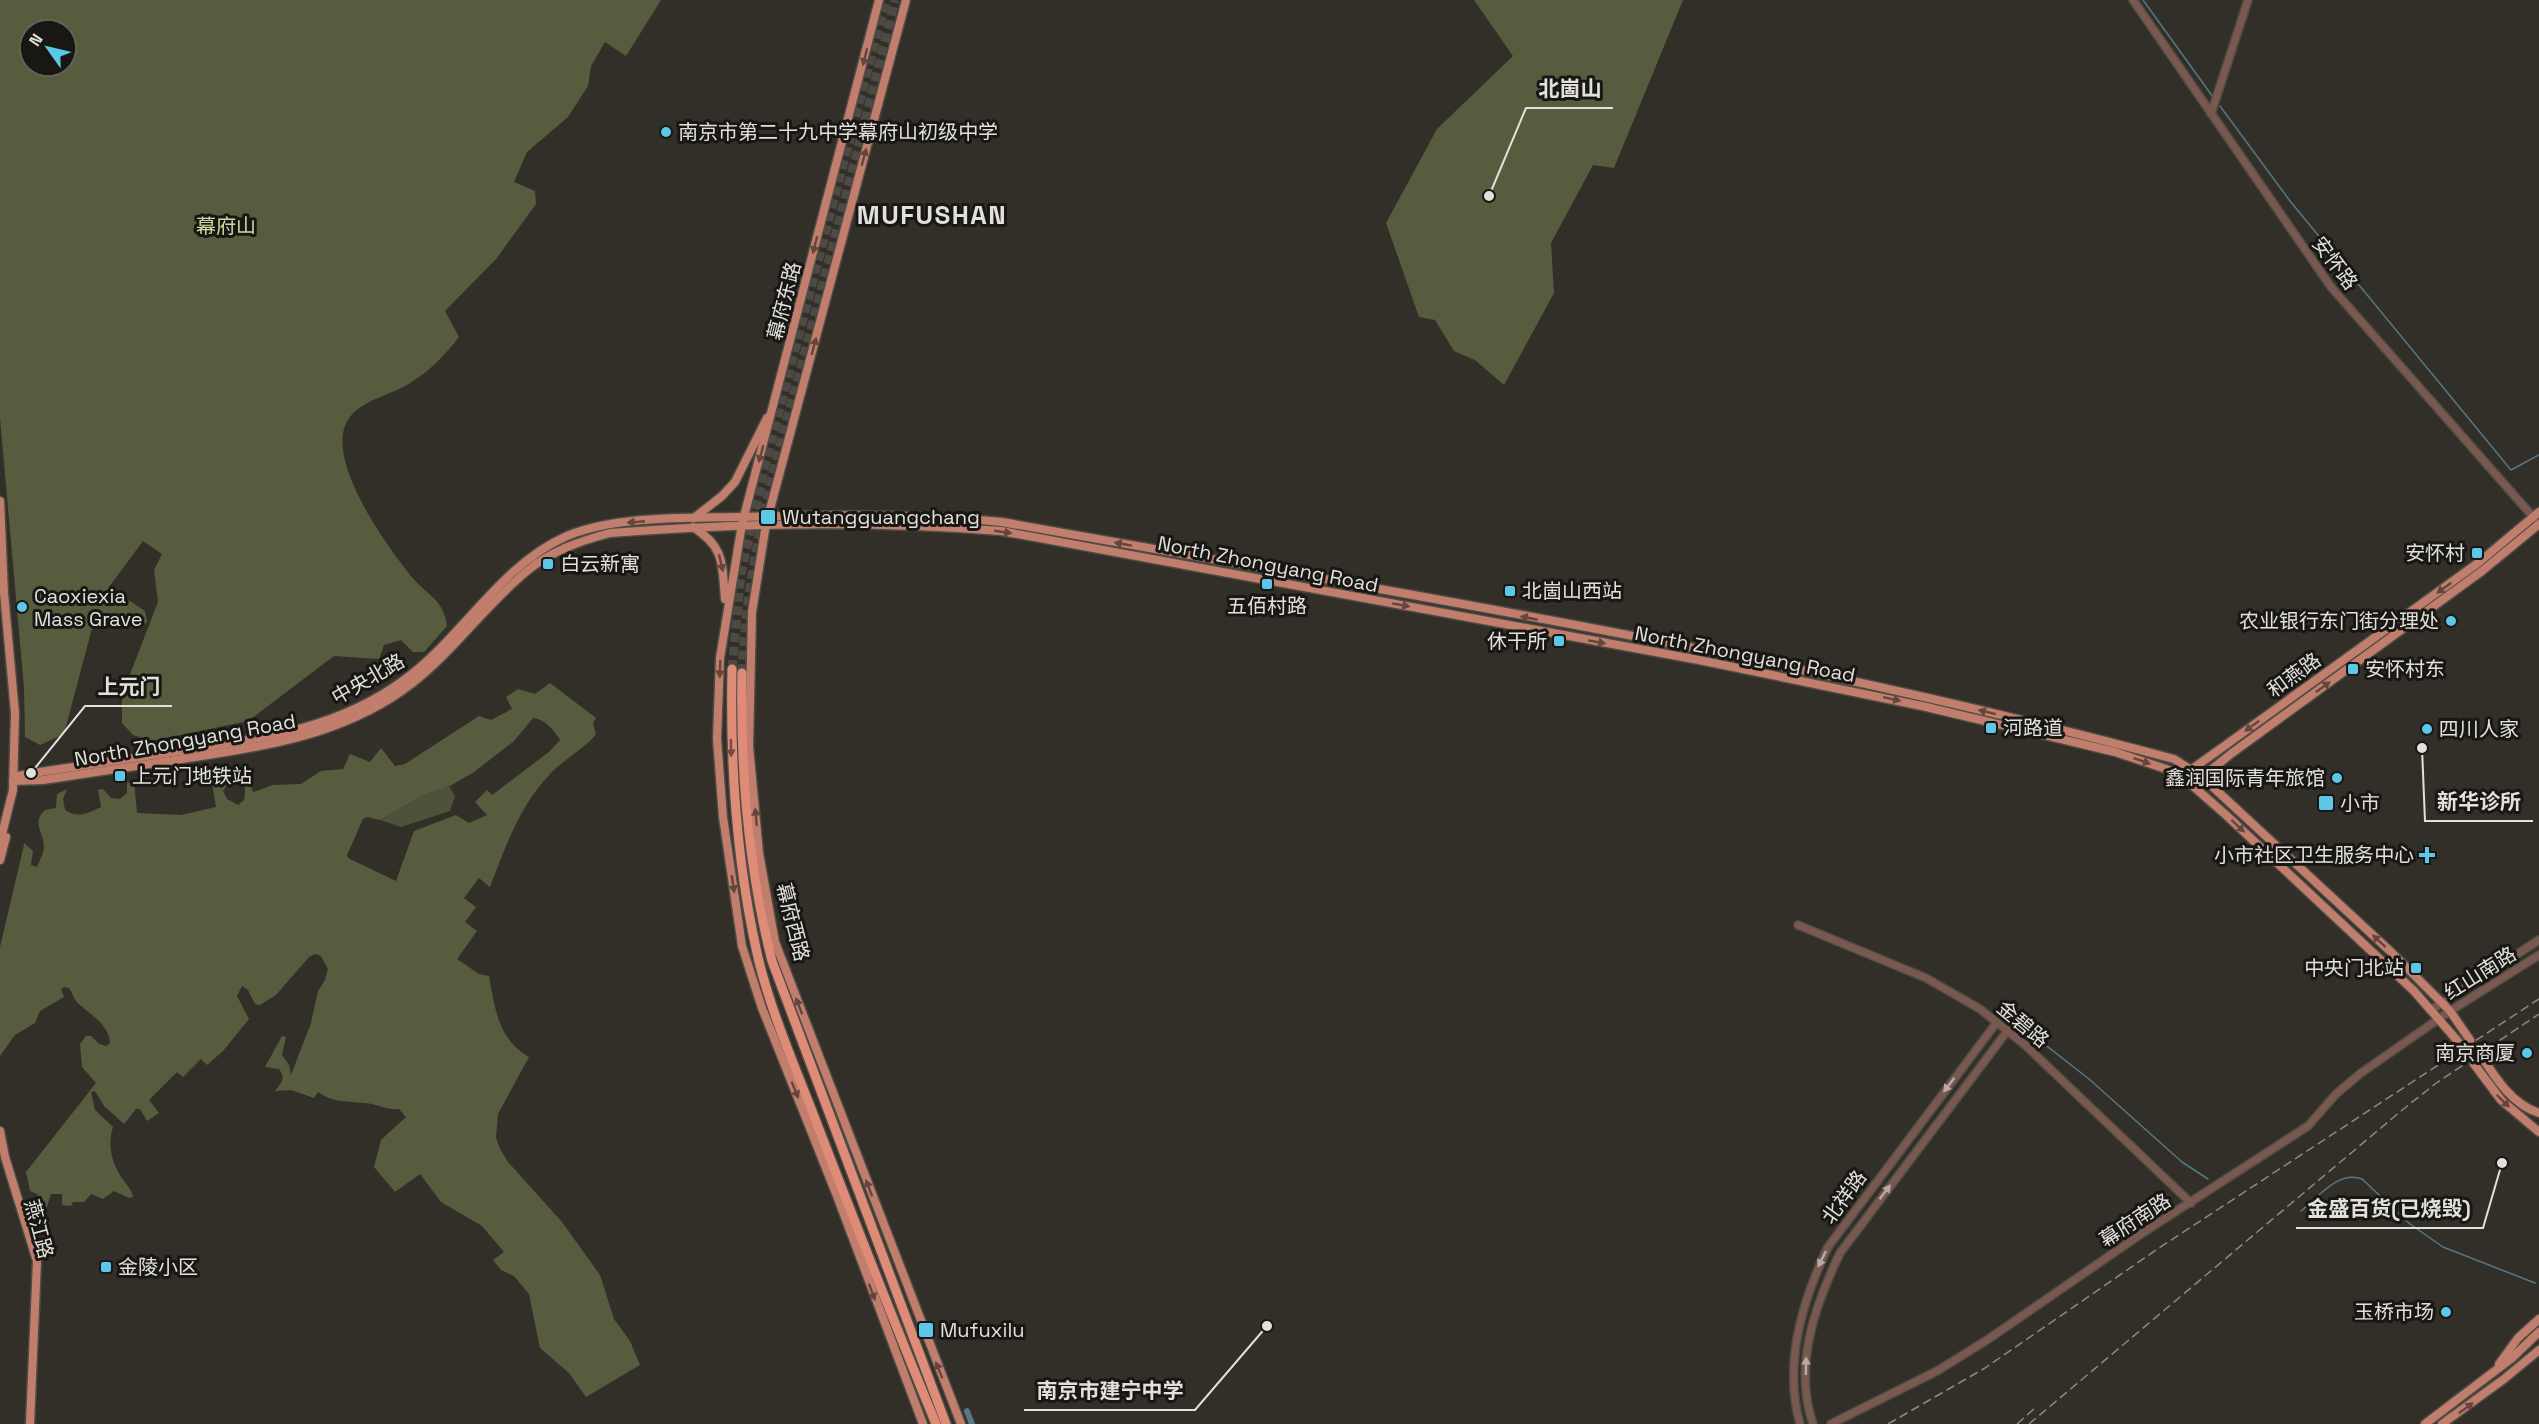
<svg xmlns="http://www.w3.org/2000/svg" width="2539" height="1424" font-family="'Space Grotesk','Noto Sans SC',sans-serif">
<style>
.green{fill:#4e523b}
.forest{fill:#585c3f;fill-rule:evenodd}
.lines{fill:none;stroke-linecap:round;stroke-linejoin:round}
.stream{stroke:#557786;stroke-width:1.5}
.canal{stroke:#557786;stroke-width:6}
.major-tunnel{stroke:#4c4a43;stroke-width:8;stroke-dasharray:8 4;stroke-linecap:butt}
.highway-tunnel{stroke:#4c4a43;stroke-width:9;stroke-dasharray:9 4.5;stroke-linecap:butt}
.minor-casing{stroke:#4e4b45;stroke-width:10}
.major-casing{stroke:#4e4b45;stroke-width:11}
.highway-casing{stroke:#4e4b45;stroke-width:12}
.minor{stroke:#79584f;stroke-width:7}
.major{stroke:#c27e6d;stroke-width:8}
.highway{stroke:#de8c78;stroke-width:9}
.rail{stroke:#8c8983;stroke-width:1.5;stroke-dasharray:9 4.5;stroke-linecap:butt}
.oneway{fill:#65453c}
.oneway2{fill:#724c41}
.oneway3{fill:#b8aaa3}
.poi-dot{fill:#5ac8e6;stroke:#191714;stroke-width:2}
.labels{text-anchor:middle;stroke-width:6;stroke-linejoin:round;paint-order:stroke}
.poi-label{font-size:20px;fill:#e2e0db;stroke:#191714;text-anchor:start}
.park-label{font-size:20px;fill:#d0d9a1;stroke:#191714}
.street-label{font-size:20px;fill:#e2e0db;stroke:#191714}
.district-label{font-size:26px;font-weight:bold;letter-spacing:1.5px;fill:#e2e0db;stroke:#191714}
.leader{fill:none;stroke:#e2e0db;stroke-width:2}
.callout-dot{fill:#e2e0db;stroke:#191714;stroke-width:2}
.callout-label{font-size:21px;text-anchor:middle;font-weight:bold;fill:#e2e0db;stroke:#191714;stroke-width:6;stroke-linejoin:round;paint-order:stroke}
</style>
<rect width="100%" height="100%" fill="#322f28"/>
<!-- green -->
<polygon class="green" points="449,786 455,796 450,811 401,827 380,820 423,795"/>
<!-- forest -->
<g class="forest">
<path d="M 0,0 L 661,0 L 626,56 L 605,42 L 591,66 L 588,86 L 568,117 L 527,152 L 514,182 L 535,191 L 536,204 L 496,259 L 445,311 L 459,337 C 445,355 430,371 410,383 C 392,395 364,399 350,417 C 320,455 387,546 411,576 C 426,595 444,599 447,626 L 424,652 L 413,652 L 401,640 L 384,645 L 379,659 L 334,656 L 248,721 L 151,741 L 133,735 L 122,723 L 122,695 L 158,602 L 154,570 L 162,554 L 143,541 L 109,587 L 145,611 L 147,622 L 140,627 L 122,618 L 113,629 L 95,617 L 64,734 L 40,745 L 25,737 L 24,688 L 0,418 ZM 30,30 L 66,30 L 66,66 L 30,66 Z"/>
<polygon points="1474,0 1683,0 1614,168 1593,165 1551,243 1554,293 1504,385 1475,360 1454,351 1435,320 1419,317 1386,223 1437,129 1513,56"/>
<path d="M 550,683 L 596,718 L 593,723 L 596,734 C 588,746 563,760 551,773 C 520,805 506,845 490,887 L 479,878 L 464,898 L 476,907 L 465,922 L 477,931 L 457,959 L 479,974 L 489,976 C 495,1009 498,1039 529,1057 L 498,1114 L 496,1138 L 500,1149 L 508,1162 L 562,1222 L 600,1275 L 614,1319 L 630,1341 L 640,1365 L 586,1397 L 569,1373 L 540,1348 L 529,1294 L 514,1276 L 501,1270 L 493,1260 L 504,1252 L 482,1226 L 441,1202 L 420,1174 L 395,1192 L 374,1167 L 381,1140 L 406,1117 L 399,1109 C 386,1110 377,1104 365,1103 C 346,1101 334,1103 318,1092 L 314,1098 L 291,1090 L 275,1091 C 282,1082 286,1079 279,1069 L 265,1067 L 282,1036 L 286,1037 L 282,1055 L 289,1065 L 291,1075 L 311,1023 L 318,991 L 325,980 L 328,969 L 321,956 L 315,954 L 309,957 L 276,995 L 260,1005 L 255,1004 L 248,990 L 242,986 L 237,996 L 249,1019 L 223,1051 L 207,1065 L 201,1059 L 183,1077 L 177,1072 L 149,1100 L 159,1113 L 147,1121 L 140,1109 L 136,1109 L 124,1124 L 104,1106 L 95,1091 L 91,1092 L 95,1110 L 113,1127 C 107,1146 112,1165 124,1181 C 128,1187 132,1190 133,1197 L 129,1198 L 114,1191 L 103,1199 L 91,1194 L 84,1202 L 73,1202 L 71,1206 L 62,1205 L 62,1194 L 51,1194 L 47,1207 L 43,1207 L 41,1215 L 34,1213 L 39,1200 L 37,1194 L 30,1191 L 26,1172 L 96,1083 L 82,1067 L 80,1044 L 86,1036 L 91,1036 L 99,1044 L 106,1046 L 110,1043 C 109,1023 88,1014 76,1001 C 73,997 72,992 69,988 L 64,987 L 61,989 L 64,997 L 40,1011 L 35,1023 L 15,1035 L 0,1056 L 0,947 L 24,845 L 24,843 L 33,851 L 31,865 L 37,867 C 39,861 44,853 44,847 C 44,833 31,823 45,810 L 56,808 L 57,794 L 67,789 L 63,799 L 65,810 C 78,819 88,813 101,807 L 98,790 L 103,789 L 111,798 L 120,799 L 127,793 L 127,783 L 134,781 L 137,813 L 181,815 L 216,807 L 210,770 C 224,770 232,780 223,791 L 227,799 L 238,805 L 244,800 C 247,784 244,781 232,771 L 235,767 L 245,771 L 253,792 L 273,785 L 301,784 L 321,771 L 343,769 L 350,754 L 370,762 L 381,748 L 395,766 L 405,764 L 479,716 L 491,720 L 512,709 L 506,697 L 518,689 L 535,694 ZM 533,718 C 545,719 554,730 560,740 L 549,752 L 492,795 L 487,790 L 475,802 L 487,815 L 469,823 L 456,815 L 414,831 L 396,881 L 348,858 L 347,855 L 363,819 L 367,817 L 380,820 L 423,795 L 450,786 L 474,772 L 514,741 Z"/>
</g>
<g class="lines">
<!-- stream -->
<g class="stream">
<polyline points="2143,0 2213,97"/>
<polyline points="2220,106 2290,201 2511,470 2539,455"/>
<polyline points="2030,1033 2089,1079 2182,1162 2208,1179"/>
<path d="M 2301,1211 C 2318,1197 2339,1170 2362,1179 L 2410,1224 L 2443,1247 L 2535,1283"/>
</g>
<!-- canal -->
<polyline class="canal" points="967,1411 972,1424"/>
<!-- major-tunnel -->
<g class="major-tunnel">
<polyline points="2470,1040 2482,1057"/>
<polyline points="2462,1046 2474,1064"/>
</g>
<!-- highway-tunnel -->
<g class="highway-tunnel">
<polyline points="732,669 741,574 765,466 886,0"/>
<path d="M 742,673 C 746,560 778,453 807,344 C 837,229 867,115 895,0"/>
</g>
<!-- minor casing -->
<g class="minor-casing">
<g id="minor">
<polyline points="2133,0 2331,287 2535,519"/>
<polyline points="2211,114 2248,0"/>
<polyline points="1798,925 1926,978 1980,1009 2024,1044 2191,1203"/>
<polyline points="2431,1010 2539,940"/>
<path d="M 1800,1424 C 1783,1364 1802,1301 1828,1247 L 1997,1022"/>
<path d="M 1813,1424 C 1793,1366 1815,1305 1840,1253 L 2008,1030"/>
<polyline points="1831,1424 1937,1371 1987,1340 2144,1232 2308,1126 2336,1094 2361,1073 2450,1011 2539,955"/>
</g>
</g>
<!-- major casing -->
<g class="major-casing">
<g id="major">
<polyline points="879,0 742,524 720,658 717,739 723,817 742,946 762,1008 837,1196 923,1424"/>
<polyline points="906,0 766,524 752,612 749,746 759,853 775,942 961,1424"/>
<polyline points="0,501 4,593 15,713 13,790 0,842"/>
<polyline points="694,518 722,496 735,482 767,418"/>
<path d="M 693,527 C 725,547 722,564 725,599"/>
<polyline points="2185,779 2192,769 2223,747 2478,563 2539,512"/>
<path d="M 13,781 L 18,776 L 40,772 C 91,764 143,757 194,749 C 269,738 342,726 404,680 C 462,638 500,565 567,536 C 615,516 685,518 737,517 C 825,515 913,513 1002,522 C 1394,592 1789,655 2174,759 L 2202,777 L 2390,951 L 2450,1011 L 2470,1040"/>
<path d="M 13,781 L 43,780 C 89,773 136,766 182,759 C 255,748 327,738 391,698 C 445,665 479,610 527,571 C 551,551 580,541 610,533 C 740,523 870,520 1001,531 L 1699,660 L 1922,706 L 2115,752 L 2169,770 L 2185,779 L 2226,815 L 2414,991 L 2462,1046"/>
<polyline points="2195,787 2202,777 2232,753 2482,571 2539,524"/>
<polyline points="0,860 6,837"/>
<path d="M 2482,1057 C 2496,1079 2513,1105 2539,1113"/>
<polyline points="2474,1064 2501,1100 2539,1132"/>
<polyline points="0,1131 5,1157 37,1261 30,1424"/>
<polyline points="2499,1364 2518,1338 2539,1319"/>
<polyline points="2425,1424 2512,1358 2539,1332"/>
<polyline points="2442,1424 2504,1379 2539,1350"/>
</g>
</g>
<!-- highway casing -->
<g class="highway-casing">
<g id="highway">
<path d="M 732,669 C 730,765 736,859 757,953 C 770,1011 796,1069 817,1124 C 856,1225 895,1325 936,1424"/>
<path d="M 742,673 C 740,771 748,866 772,961 L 946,1424"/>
</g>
</g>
<!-- minor -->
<use href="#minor" class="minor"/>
<!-- major -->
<use href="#major" class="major"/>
<!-- highway -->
<use href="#highway" class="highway"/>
<!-- rail -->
<g class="rail">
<polyline points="1888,1424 1985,1368 2159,1248 2539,999"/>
<polyline points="2017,1424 2035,1408"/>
<polyline points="2029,1424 2401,1111 2435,1084 2539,1014"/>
</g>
</g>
<!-- one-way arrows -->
<defs><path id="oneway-solid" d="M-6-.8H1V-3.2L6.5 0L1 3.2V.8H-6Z" transform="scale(1.5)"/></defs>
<g class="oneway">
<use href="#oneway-solid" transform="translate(865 57) rotate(104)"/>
<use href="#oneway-solid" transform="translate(864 157) rotate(-75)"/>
<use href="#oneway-solid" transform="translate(815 245) rotate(104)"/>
<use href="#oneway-solid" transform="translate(814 346) rotate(-75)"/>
<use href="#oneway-solid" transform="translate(761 454) rotate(105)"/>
<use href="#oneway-solid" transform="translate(636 522) rotate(175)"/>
<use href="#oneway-solid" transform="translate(1003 532) rotate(8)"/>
<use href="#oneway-solid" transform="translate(1123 544) rotate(-170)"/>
<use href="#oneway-solid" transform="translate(721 563) rotate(77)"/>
<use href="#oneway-solid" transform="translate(2444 588) rotate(144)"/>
<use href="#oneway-solid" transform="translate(1401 605) rotate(10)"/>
<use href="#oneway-solid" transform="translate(1529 618) rotate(-169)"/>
<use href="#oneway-solid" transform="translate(1597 642) rotate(10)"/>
<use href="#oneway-solid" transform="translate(720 669) rotate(92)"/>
<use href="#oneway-solid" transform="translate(2323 687) rotate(-36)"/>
<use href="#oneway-solid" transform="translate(1892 699) rotate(12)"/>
<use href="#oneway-solid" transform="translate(1987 712) rotate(-166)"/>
<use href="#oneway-solid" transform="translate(2252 726) rotate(144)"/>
<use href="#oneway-solid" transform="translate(2142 761) rotate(19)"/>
<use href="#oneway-solid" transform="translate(756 817) rotate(-95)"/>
<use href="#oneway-solid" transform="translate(2238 826) rotate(43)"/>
<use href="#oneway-solid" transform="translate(733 884) rotate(82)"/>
<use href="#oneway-solid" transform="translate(2379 941) rotate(-137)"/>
<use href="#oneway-solid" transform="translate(799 1006) rotate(-111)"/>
<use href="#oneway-solid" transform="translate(795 1090) rotate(68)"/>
<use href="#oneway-solid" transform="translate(2503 1101) rotate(44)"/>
<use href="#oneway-solid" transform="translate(869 1188) rotate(-111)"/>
<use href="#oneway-solid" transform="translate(872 1292) rotate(70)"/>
<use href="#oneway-solid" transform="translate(939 1370) rotate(-112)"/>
<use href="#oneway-solid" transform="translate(2466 1408) rotate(-36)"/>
</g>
<use class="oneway2" href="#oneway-solid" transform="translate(731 748) rotate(89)"/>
<g class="oneway3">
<use href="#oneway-solid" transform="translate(1949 1085) rotate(127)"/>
<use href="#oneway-solid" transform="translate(1885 1192) rotate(-53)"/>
<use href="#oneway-solid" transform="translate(1822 1259) rotate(116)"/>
<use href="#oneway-solid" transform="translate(1806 1366) rotate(-89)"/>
</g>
<!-- markers -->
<g class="poi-dot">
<circle cx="666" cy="132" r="6"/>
<rect x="760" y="509" width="16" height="16" rx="3"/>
<rect x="2471" y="547" width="12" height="12" rx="3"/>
<rect x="542" y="558" width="12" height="12" rx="3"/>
<rect x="1261" y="578" width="12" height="12" rx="3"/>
<rect x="1504" y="585" width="12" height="12" rx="3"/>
<circle cx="22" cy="607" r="6"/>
<circle cx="2451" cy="621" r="6"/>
<rect x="1553" y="635" width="12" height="12" rx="3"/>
<rect x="2347" y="663" width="12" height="12" rx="3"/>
<rect x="1985" y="722" width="12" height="12" rx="3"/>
<circle cx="2427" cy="729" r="6"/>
<rect x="114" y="770" width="12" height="12" rx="3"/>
<circle cx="2337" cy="778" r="6"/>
<rect x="2318" y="795" width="16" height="16" rx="3"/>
<path d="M2424 846h6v6h6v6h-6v6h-6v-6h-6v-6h6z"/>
<rect x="2410" y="962" width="12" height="12" rx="3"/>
<circle cx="2527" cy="1053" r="6"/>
<rect x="100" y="1261" width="12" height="12" rx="3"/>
<circle cx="2446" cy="1312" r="6"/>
<rect x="918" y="1322" width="16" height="16" rx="3"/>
</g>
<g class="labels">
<!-- poi labels -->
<g class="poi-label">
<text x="678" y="139">南京市第二十九中学幕府山初级中学</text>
<text x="782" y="524">Wutangguangchang</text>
<text x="2465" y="560" text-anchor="end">安怀村</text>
<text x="560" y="571">白云新寓</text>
<text x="1522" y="598">北崮山西站</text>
<text x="34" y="603">Caoxiexia<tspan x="34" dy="23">Mass Grave</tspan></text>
<text x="1267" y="613" text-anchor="middle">五佰村路</text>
<text x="2439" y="628" text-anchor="end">农业银行东门街分理处</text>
<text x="1547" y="648" text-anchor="end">休干所</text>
<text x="2365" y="676">安怀村东</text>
<text x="2003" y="735">河路道</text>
<text x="2439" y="736">四川人家</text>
<text x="132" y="783">上元门地铁站</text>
<text x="2325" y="785" text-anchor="end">鑫润国际青年旅馆</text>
<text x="2340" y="810">小市</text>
<text x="2414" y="862" text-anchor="end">小市社区卫生服务中心</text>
<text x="2404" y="975" text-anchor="end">中央门北站</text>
<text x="2515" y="1060" text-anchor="end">南京商厦</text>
<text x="118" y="1274">金陵小区</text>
<text x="2434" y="1319" text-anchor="end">玉桥市场</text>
<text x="940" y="1337">Mufuxilu</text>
</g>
<!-- park labels -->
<g class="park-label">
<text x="226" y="233">幕府山</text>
</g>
<!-- street labels -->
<g class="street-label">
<text transform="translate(2335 263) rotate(53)" y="7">安怀路</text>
<text transform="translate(784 301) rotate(-76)" y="7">幕府东路</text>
<text transform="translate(1268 564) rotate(11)" y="7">North Zhongyang Road</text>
<text transform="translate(1745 654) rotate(11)" y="7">North Zhongyang Road</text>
<text transform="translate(2294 675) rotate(-36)" y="7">和燕路</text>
<text transform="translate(368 679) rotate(-30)" y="7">中央北路</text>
<text transform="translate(185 740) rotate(-10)" y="7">North Zhongyang Road</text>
<text transform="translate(793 922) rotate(76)" y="7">幕府西路</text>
<text transform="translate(2480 973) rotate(-32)" y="7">红山南路</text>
<text transform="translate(2023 1024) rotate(40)" y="7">金碧路</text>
<text transform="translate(1844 1197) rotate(-54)" y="7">北祥路</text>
<text transform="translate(2135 1220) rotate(-33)" y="7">幕府南路</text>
<text transform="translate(39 1229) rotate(75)" y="7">燕江路</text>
</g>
<!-- district labels -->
<g class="district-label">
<text x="932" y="224">MUFUSHAN</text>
</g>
</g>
<!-- callouts -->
<path class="leader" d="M1489 196L1526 108H1613M31 773L85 706H172M2422 748L2425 821H2533M2502 1163L2483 1228H2296M1267 1326L1195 1410H1024"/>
<g class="callout-dot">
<circle cx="1489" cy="196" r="6"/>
<circle cx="31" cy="773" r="6"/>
<circle cx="2422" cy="748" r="6"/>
<circle cx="2502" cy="1163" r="6"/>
<circle cx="1267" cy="1326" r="6"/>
</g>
<g class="callout-label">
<text x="1570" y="96">北崮山</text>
<text x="129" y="694">上元门</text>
<text x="2479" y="809">新华诊所</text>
<text x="2389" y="1216">金盛百货(已烧毁)</text>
<text x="1110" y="1398">南京市建宁中学</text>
</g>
<!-- north arrow -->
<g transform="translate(48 48) rotate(304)"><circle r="28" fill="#191714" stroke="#696764" stroke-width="1.5"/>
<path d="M0-4.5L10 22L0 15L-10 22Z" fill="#5ac8e6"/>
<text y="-9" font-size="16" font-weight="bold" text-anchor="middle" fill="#e2e0db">N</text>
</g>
</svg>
